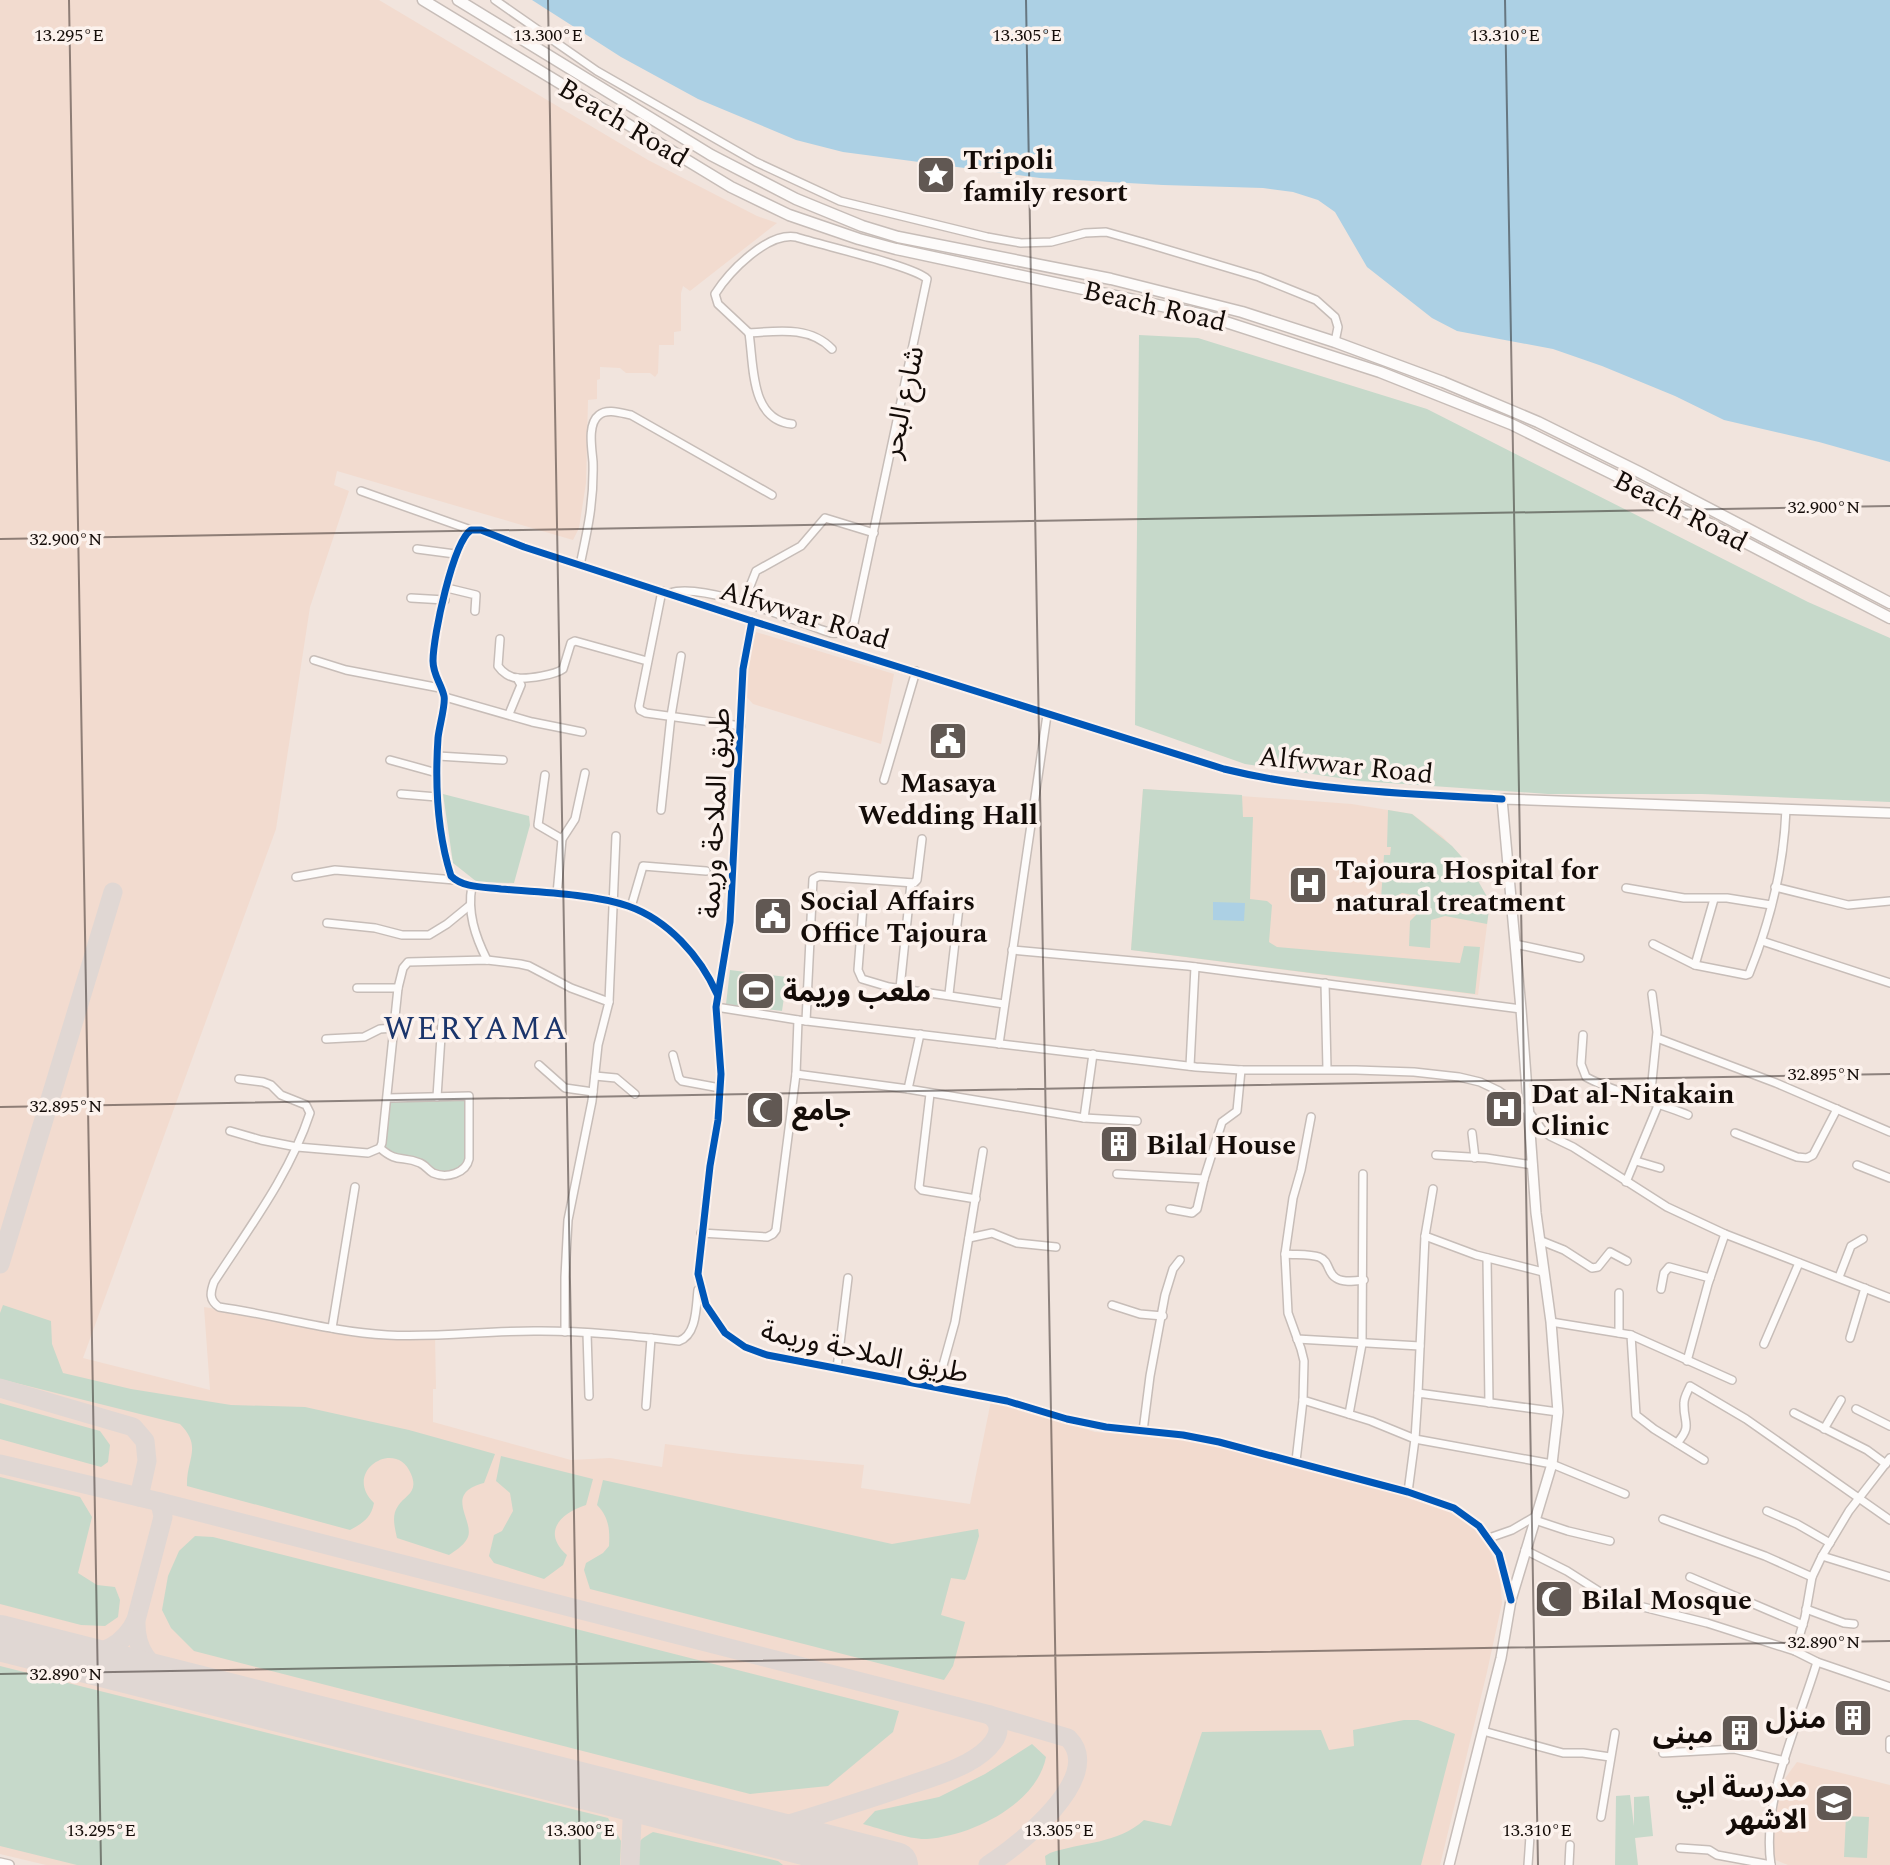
<svg xmlns="http://www.w3.org/2000/svg" width="1890" height="1865" font-family="Spectral,'Noto Sans Arabic',serif">
<style>
.built{fill:#f2dbcf}
.green{fill:#c6d9ca}
.water{fill:#acd0e4}
.lines{fill:none;stroke-linecap:round;stroke-linejoin:round}
.taxiway{stroke:#e0d7d3;stroke-width:19}
.runway{stroke:#e0d7d3;stroke-width:46}
.minor-casing{stroke:#c7bdb8;stroke-width:10}
.major-casing{stroke:#c7bdb8;stroke-width:12}
.highway-casing{stroke:#c7bdb8;stroke-width:13}
.minor{stroke:#fdfbfa;stroke-width:7}
.major{stroke:#fdfbfa;stroke-width:9}
.highway{stroke:#fdfbfa;stroke-width:10}
.cycleway-casing{stroke:#fcf2ed;stroke-width:11}
.cycleway{stroke:#0057b8;stroke-width:7}
.ticks{fill:none;stroke:#140c08;stroke-width:2;stroke-opacity:0.45}
.labels{text-anchor:middle;stroke-width:7;stroke-linejoin:round;paint-order:stroke}
.street-label{font-size:28px;fill:#140c08;stroke:#fcf2ed}
.poi-label{font-size:28px;font-weight:bold;fill:#140c08;stroke:#fcf2ed;text-anchor:start}
.quarter-label{font-size:32px;letter-spacing:2px;fill:#1b356b;stroke:#fcf2ed}
.ticks-label{font-size:18px;text-anchor:middle;fill:#140c08;stroke:#fcf2ed;stroke-width:7;stroke-linejoin:round;paint-order:stroke}
</style>
<rect width="100%" height="100%" fill="#f1e4dd"/>
<!-- built -->
<g class="built">
<polygon points="0,0 379,0 648,160 757,216 777,223 690,291 683,286 681,293 681,331 674,332 674,345 659,345 658,373 655,377 650,373 626,373 620,368 600,367 600,379 597,380 597,399 588,400 586,483 579,528 573,540 337,471 334,485 349,491 310,607 276,829 83,1358 210,1390 204,1307 384,1336 435,1336 436,1389 433,1389 433,1422 571,1460 610,1458 662,1467 665,1444 740,1454 864,1465 861,1488 970,1504 991,1401 1095,1432 1195,1439 1405,1494 1454,1511 1477,1531 1490,1549 1500,1577 1502,1603 1487,1672 1440,1865 46,1865 0,1854"/>
<polygon points="756,632 894,674 881,744 753,704 745,695 747,667"/>
<polygon points="1143,789 1352,804 1412,814 1442,836 1469,865 1490,902 1478,995 1131,950"/>
<polygon points="1797,1762 1890,1785 1890,1865 1788,1865 1773,1859 1773,1822 1783,1781"/>
</g>
<!-- green -->
<g class="green">
<polygon points="1139,335 1198,338 1427,409 1808,602 1890,638 1890,802 1702,794 1548,794 1360,781 1245,764 1135,725"/>
<polygon points="1143,789 1242,795 1243,817 1253,817 1250,899 1267,901 1272,905 1269,942 1277,947 1460,963 1464,946 1480,947 1475,994 1131,950"/>
<polygon points="443,794 529,816 530,825 514,883 477,882 453,863"/>
<polygon points="1388,810 1412,814 1452,846 1469,865 1490,902 1487,924 1445,916 1431,920 1430,948 1409,946 1410,921 1416,915 1418,904 1413,895 1402,893 1393,898 1381,899 1384,855 1390,855 1391,847 1387,847"/>
<polygon points="730,970 787,977 782,1011 726,1004"/>
<polygon points="466,1095 469,1159 464,1170 436,1174 421,1164 396,1160 380,1148 388,1098"/>
<path d="M 3,1305 L 51,1321 L 52,1344 L 63,1373 L 131,1389 L 231,1405 L 305,1407 L 409,1430 L 495,1454 L 484,1483 C 441,1494 477,1522 467,1539 C 463,1546 455,1551 449,1555 L 397,1538 C 395,1528 391,1516 398,1506 C 405,1495 419,1493 411,1474 C 397,1437 341,1471 374,1503 C 371,1518 363,1523 350,1530 L 187,1486 C 186,1459 203,1447 180,1424 L 0,1379 L 0,1313 Z"/>
<polygon points="0,1403 100,1431 110,1445 108,1462 101,1467 0,1439"/>
<path d="M 501,1456 L 593,1479 L 586,1505 C 561,1513 541,1532 567,1555 L 563,1565 L 544,1579 L 494,1563 L 489,1556 L 494,1535 L 502,1531 L 513,1511 L 510,1493 L 496,1481 Z"/>
<polygon points="0,1477 80,1497 92,1517 78,1573 97,1585 115,1587 120,1600 118,1617 105,1626 81,1625 0,1604"/>
<path d="M 603,1480 L 892,1544 L 978,1529 L 979,1536 L 967,1576 L 965,1580 L 951,1578 L 941,1615 L 965,1622 L 953,1666 L 944,1680 L 590,1589 L 584,1570 L 586,1563 L 603,1553 L 609,1546 C 610,1530 609,1517 597,1505 Z"/>
<polygon points="195,1536 213,1537 899,1711 893,1732 828,1786 750,1794 194,1651 171,1628 162,1610 168,1576 179,1551"/>
<polygon points="0,1666 608,1818 621,1841 620,1865 77,1865 0,1846"/>
<path d="M 1404,1720 L 1418,1720 L 1455,1734 L 1421,1865 L 1046,1865 L 1045,1856 L 1050,1853 C 1082,1842 1118,1844 1144,1820 L 1171,1826 L 1202,1732 L 1321,1730 L 1329,1750 L 1354,1746 L 1353,1730 Z"/>
<path d="M 1032,1744 L 1046,1757 C 1037,1804 972,1836 927,1839 C 911,1840 881,1829 863,1824 L 875,1811 L 939,1797 L 985,1774 Z"/>
<polygon points="1630,1795 1634,1826 1634,1797 1649,1796 1653,1836 1635,1838 1638,1865 1615,1865 1616,1796"/>
<polygon points="1846,1816 1869,1817 1867,1858 1844,1857"/>
<path d="M 653,1832 L 778,1861 L 783,1865 L 635,1865 C 635,1845 635,1842 653,1832 Z"/>
</g>
<!-- water -->
<g class="water">
<polygon points="532,0 1890,0 1890,462 1819,442 1724,420 1675,396 1602,366 1553,349 1457,331 1432,318 1367,267 1335,212 1318,200 1293,192 1263,188 1163,185 1040,178 843,152 796,140 698,99 621,57"/>
<polygon points="1213,902 1245,903 1244,921 1213,920"/>
</g>
<g class="lines">
<!-- taxiway -->
<g class="taxiway">
<polyline points="0,1264 113,892"/>
<polyline points="0,1388 133,1427 145,1441 147,1461 139,1497"/>
<path d="M 0,1464 L 160,1502 L 990,1715 L 1068,1738 C 1107,1776 1017,1847 988,1865"/>
<path d="M 160,1502 L 163,1517 L 136,1620 C 135,1652 149,1664 174,1682"/>
<path d="M 75,1657 C 102,1654 124,1646 136,1620"/>
<path d="M 767,1831 C 812,1817 857,1803 901,1788 C 923,1780 947,1774 967,1763 C 984,1754 1012,1732 990,1715"/>
<polyline points="630,1865 633,1799"/>
<polyline points="830,1865 833,1849"/>
</g>
<!-- runway -->
<polyline class="runway" points="0,1638 895,1865"/>
<!-- minor casing -->
<g class="minor-casing">
<g id="minor">
<polyline points="495,0 597,71 756,162 840,201 987,237 1021,243 1051,242 1085,233 1106,232 1145,243 1259,277 1316,300 1335,317 1338,327 1335,342"/>
<path d="M 749,333 C 754,366 750,420 792,424"/>
<path d="M 749,333 C 778,331 810,326 832,349"/>
<polyline points="361,491 471,530"/>
<polyline points="417,549 455,554"/>
<path d="M 580,565 C 588,528 594,501 593,462 C 592,449 587,424 599,415 C 607,408 621,413 631,415 L 772,495"/>
<polyline points="447,588 476,595 475,611"/>
<polyline points="662,591 639,706 640,710 646,713 741,726"/>
<path d="M 670,593 C 705,582 794,621 831,633 C 842,634 848,632 854,623 L 927,279 C 914,266 820,245 796,237 C 767,232 729,272 715,294 L 718,304 L 749,333"/>
<polyline points="411,598 445,600"/>
<polyline points="743,604 756,571 801,546 825,518 874,533"/>
<polyline points="752,621 743,669 730,922 716,1007 721,1074 718,1120 710,1166 698,1274 706,1305 725,1333 745,1347 767,1355 1007,1401 1067,1419 1106,1427 1183,1435 1219,1442 1408,1492 1454,1508 1479,1526 1499,1554 1511,1599"/>
<path d="M 500,639 L 498,666 C 502,672 510,678 518,678 C 528,679 555,675 563,669 L 571,643 L 575,641 L 647,661"/>
<polyline points="314,660 346,670 440,688"/>
<polyline points="445,697 532,722 582,732"/>
<polyline points="509,714 521,685 517,678"/>
<polyline points="438,756 503,760"/>
<polyline points="390,760 437,773"/>
<polyline points="545,775 538,825 562,839"/>
<polyline points="884,780 916,671"/>
<polyline points="401,794 437,797"/>
<polyline points="661,810 671,716 681,656"/>
<polyline points="296,877 335,870 455,880"/>
<path d="M 472,886 C 467,912 475,936 487,960"/>
<polyline points="1775,887 1848,905 1890,901"/>
<polyline points="1626,888 1684,898 1727,898 1771,905"/>
<polyline points="557,894 562,839 575,819 585,773"/>
<polyline points="842,898 862,903 863,906 858,970 862,979 889,987 1004,1004"/>
<polyline points="631,907 643,866 706,871"/>
<polyline points="327,923 375,928 402,935 429,935 447,924 469,906"/>
<polyline points="1762,941 1890,983"/>
<polyline points="1515,944 1580,958"/>
<path d="M 1653,944 L 1695,965 L 1746,975 L 1749,974 C 1770,922 1784,865 1786,809"/>
<polyline points="1012,950 1188,966 1521,1009"/>
<polyline points="1695,965 1714,899"/>
<polyline points="1325,983 1327,1069"/>
<polyline points="357,988 398,988"/>
<polyline points="900,988 911,883"/>
<path d="M 717,994 C 700,956 668,920 628,906 C 594,894 538,892 501,889 C 484,887 463,888 451,876 C 437,832 435,783 438,738 C 439,727 446,704 444,696 C 441,683 433,675 433,661 C 433,636 453,542 471,530 L 481,530 L 524,547 L 752,621 L 1224,769 C 1314,791 1409,794 1502,799"/>
<polyline points="949,994 959,907"/>
<polyline points="716,1007 798,1020 1196,1067 1241,1070 1356,1070 1414,1072 1459,1077 1480,1082 1499,1091 1529,1112 1543,1131 1550,1136 1573,1147 1667,1207 1725,1234 1890,1298"/>
<polyline points="806,1021 813,879 819,876 914,883 917,880 922,839"/>
<path d="M 1583,1035 L 1581,1064 L 1586,1077 C 1617,1094 1655,1101 1688,1115"/>
<polyline points="1657,1038 1776,1083 1890,1132"/>
<polyline points="326,1039 364,1037 380,1029 395,1028"/>
<polyline points="999,1044 1047,715"/>
<polyline points="673,1055 679,1078 682,1081 720,1088"/>
<polyline points="539,1065 565,1088 593,1092"/>
<polyline points="1190,1066 1195,967"/>
<polyline points="796,1074 908,1089 1084,1118 1137,1121"/>
<polyline points="595,1076 616,1078 635,1094"/>
<path d="M 239,1079 L 263,1082 L 271,1085 L 281,1095 L 306,1105 L 310,1113 C 290,1174 249,1228 214,1282 C 210,1293 209,1300 219,1307 C 275,1315 331,1332 387,1335 C 440,1338 489,1330 541,1331 C 587,1331 633,1336 679,1341 C 697,1335 696,1306 698,1290"/>
<polyline points="908,1089 920,1034"/>
<polyline points="930,1094 919,1187 922,1190 976,1199"/>
<polyline points="437,1097 442,1021"/>
<polyline points="1650,1101 1657,1032 1652,994"/>
<polyline points="1311,1117 1301,1170 1293,1198 1285,1254 1288,1313 1301,1349 1304,1361 1303,1400 1371,1421 1415,1439 1552,1464 1625,1494"/>
<polyline points="1084,1118 1093,1054"/>
<polyline points="230,1131 261,1140 297,1147 368,1153 380,1148 382,1143 398,988 403,968 408,962 487,960 520,964 529,966 571,988 609,1002"/>
<polyline points="1472,1133 1475,1158"/>
<polyline points="1735,1133 1797,1157 1807,1158 1813,1155 1837,1109"/>
<path d="M 380,1148 C 398,1164 402,1155 420,1163 C 425,1165 428,1170 433,1173 C 447,1179 466,1173 469,1159 L 469,1096 L 388,1098"/>
<polyline points="1436,1155 1486,1158 1533,1165"/>
<polyline points="1636,1161 1660,1168"/>
<polyline points="1857,1165 1890,1178"/>
<polyline points="1117,1174 1204,1179"/>
<polyline points="1626,1182 1659,1103"/>
<polyline points="1170,1209 1192,1213 1197,1209 1204,1179 1222,1122 1237,1111 1241,1070"/>
<polyline points="701,1233 767,1237 773,1234 776,1230 796,1074 798,1020"/>
<polyline points="1425,1236 1476,1255 1543,1272"/>
<polyline points="969,1238 992,1233 1017,1243 1056,1247"/>
<polyline points="1539,1240 1564,1250 1592,1268 1598,1267 1610,1252 1627,1261"/>
<path d="M 1285,1254 C 1296,1255 1310,1254 1319,1257 C 1330,1261 1327,1273 1336,1278 C 1343,1283 1355,1281 1364,1280"/>
<polyline points="1487,1258 1489,1403"/>
<polyline points="1839,1277 1851,1246 1863,1239"/>
<polyline points="1661,1289 1664,1273 1669,1267 1710,1278"/>
<polyline points="1112,1305 1140,1314 1163,1316"/>
<polyline points="1551,1322 1631,1335 1636,1415 1654,1429 1704,1460"/>
<polyline points="332,1328 355,1187"/>
<polyline points="565,1332 565,1277 568,1220 592,1101 598,1045 609,1002 616,836"/>
<polyline points="587,1333 589,1396"/>
<polyline points="1619,1333 1619,1293"/>
<polyline points="1631,1335 1732,1380"/>
<polyline points="1850,1338 1865,1288"/>
<polyline points="1297,1339 1420,1346"/>
<polyline points="1764,1344 1799,1263"/>
<polyline points="1687,1361 1708,1284 1725,1234"/>
<polyline points="837,1368 848,1278"/>
<polyline points="937,1387 955,1322 983,1151"/>
<polyline points="1418,1393 1425,1236 1433,1189"/>
<polyline points="646,1406 651,1338"/>
<polyline points="1856,1409 1890,1426"/>
<polyline points="1794,1413 1867,1450 1886,1464"/>
<polyline points="1349,1414 1362,1344 1363,1174"/>
<polyline points="1824,1429 1841,1400"/>
<polyline points="1143,1431 1150,1376 1165,1295 1173,1269 1180,1260"/>
<path d="M 1677,1443 C 1693,1425 1683,1423 1684,1403 C 1684,1397 1688,1391 1690,1386 L 1746,1419 L 1890,1520"/>
<polyline points="1296,1461 1303,1400"/>
<polyline points="1408,1492 1415,1439 1418,1393 1558,1412"/>
<polyline points="1767,1511 1797,1524 1830,1543"/>
<polyline points="1663,1519 1765,1556 1812,1577"/>
<polyline points="1535,1520 1568,1531 1610,1541"/>
<polyline points="1489,1538 1512,1530 1536,1516"/>
<polyline points="1525,1550 1567,1571 1611,1599 1707,1623 1795,1651 1817,1662 1890,1687"/>
<polyline points="1822,1556 1890,1577"/>
<polyline points="1690,1577 1803,1625"/>
<polyline points="1806,1609 1844,1623 1854,1624"/>
<polyline points="1795,1651 1805,1617 1812,1577 1822,1556 1849,1511 1890,1458"/>
<polyline points="1483,1731 1563,1753 1583,1753 1610,1757"/>
<polyline points="1890,1740 1890,1749"/>
<polyline points="1663,1753 1734,1749 1785,1761"/>
<polyline points="1601,1817 1615,1733"/>
<polyline points="1680,1848 1709,1850 1717,1855 1771,1865"/>
<polyline points="1528,1865 1530,1836"/>
<polyline points="1569,1865 1570,1845"/>
<path d="M 1771,1865 C 1761,1799 1798,1726 1817,1662"/>
</g>
</g>
<!-- major casing -->
<g class="major-casing">
<g id="major">
<polyline points="0,1863 9,1865"/>
<polyline points="1449,1865 1501,1658 1511,1600 1552,1464 1558,1412 1551,1322 1536,1213 1521,1009 1502,799 1890,813"/>
</g>
</g>
<!-- highway casing -->
<g class="highway-casing">
<g id="highway">
<polyline points="423,0 731,187 789,215 859,239 896,249 1204,315 1380,372 1511,424 1629,482 1890,618"/>
<polyline points="458,0 711,155 796,199 862,226 898,237 1111,279 1242,312 1335,342 1443,382 1538,422 1639,472 1890,603"/>
</g>
</g>
<!-- minor -->
<use href="#minor" class="minor"/>
<!-- major -->
<use href="#major" class="major"/>
<!-- highway -->
<use href="#highway" class="highway"/>
<!-- cycleway casing -->
<g class="cycleway-casing">
<g id="cycleway">
<polyline points="752,621 743,669 730,922 716,1007 721,1074 718,1120 710,1166 698,1274 706,1305 725,1333 745,1347 767,1355 1007,1401 1067,1419 1106,1427 1183,1435 1219,1442 1408,1492 1454,1508 1479,1526 1499,1554 1511,1600"/>
<path d="M 717,994 C 700,956 668,920 628,906 C 594,894 538,892 501,889 C 484,887 463,888 451,876 C 437,832 435,783 438,738 C 439,727 446,704 444,696 C 441,683 433,675 433,661 C 433,636 453,542 471,530 L 481,530 L 524,547 L 752,621 L 1224,769 C 1314,791 1409,794 1502,799"/>
</g>
</g>
<!-- cycleway -->
<use href="#cycleway" class="cycleway"/>
</g>
<!-- ticks -->
<path class="ticks" d="M 69,0 L 101,1865M 548,0 L 580,1865M 1026,0 L 1059,1865M 1505,0 L 1538,1865M 0,539 L 1890,506M 0,1107 L 1890,1074M 0,1674 L 1890,1641"/>
<!-- icons -->
<defs>
<g id="sight-square" transform="scale(2.0125)"><rect x="-9" y="-9" width="18" height="18" rx="4" fill="#615853" stroke="#fcf2ed"/><path d="M0-6L1.8-2.2L6-1.7L2.9 1.2L3.7 5.4L0 3.3L-3.7 5.4L-2.9 1.2L-6-1.7L-1.8-2.2Z" fill="#fff"/></g>
<g id="civic-square" transform="scale(2.0125)"><rect x="-9" y="-9" width="18" height="18" rx="4" fill="#615853" stroke="#fcf2ed"/><path d="M-.6-6.5H3V-4.5H.6V-3L4-1V1h2V6H-6V1h2V-1L-.6-3ZM-1.2 2.5V6h2.4V2.5Z" fill="#fff"/></g>
<g id="hospital-square" transform="scale(2.0125)"><rect x="-9" y="-9" width="18" height="18" rx="4" fill="#615853" stroke="#fcf2ed"/><path d="M-5-5h3v3.5h4V-5h3V5h-3V1.5h-4V5h-3Z" fill="#fff"/></g>
<g id="stadium-square" transform="scale(2.0125)"><rect x="-9" y="-9" width="18" height="18" rx="4" fill="#615853" stroke="#fcf2ed"/><path d="M0-5a6.5 5 0 1 0 0 10a6.5 5 0 1 0 0-10ZM-3.5-1.8h7v3.6h-7Z" fill="#fff"/></g>
<g id="mosque-square" transform="scale(2.0125)"><rect x="-9" y="-9" width="18" height="18" rx="4" fill="#615853" stroke="#fcf2ed"/><path d="M3.5-4.9A6 6 0 1 0 3.5 4.9A5 5 0 1 1 3.5-4.9Z" fill="#fff"/></g>
<g id="building-square" transform="scale(2.0125)"><rect x="-9" y="-9" width="18" height="18" rx="4" fill="#615853" stroke="#fcf2ed"/><path d="M-4-6H4V6H1V3H-1V6H-4ZM-2.5-4.3h1.7v1.8h-1.7ZM.8-4.3h1.7v1.8H.8ZM-2.5-1h1.7V.8h-1.7ZM.8-1h1.7V.8H.8Z" fill="#fff"/></g>
<g id="school-square" transform="scale(2.0125)"><rect x="-9" y="-9" width="18" height="18" rx="4" fill="#615853" stroke="#fcf2ed"/><path d="M0-5L7-2L0 1L-7-2ZM-4 1L0 2.5L4 1V4Q0 6-4 4Z" fill="#fff"/></g>
</defs>
<g fill-rule="evenodd">
<use href="#sight-square" x="936" y="175"/>
<use href="#civic-square" x="948" y="741"/>
<use href="#hospital-square" x="1308" y="885"/>
<use href="#civic-square" x="773" y="916"/>
<use href="#stadium-square" x="756" y="991"/>
<use href="#hospital-square" x="1504" y="1109"/>
<use href="#mosque-square" x="765" y="1110"/>
<use href="#building-square" x="1119" y="1144"/>
<use href="#mosque-square" x="1554" y="1599"/>
<use href="#building-square" x="1853" y="1718"/>
<use href="#building-square" x="1740" y="1733"/>
<use href="#school-square" x="1834" y="1803"/>
</g>
<g class="labels">
<!-- street labels -->
<g class="street-label">
<text transform="translate(624 122) rotate(31)" y="10">Beach Road</text>
<text transform="translate(1155 305) rotate(13)" y="10">Beach Road</text>
<text transform="translate(902 402) rotate(-78)" y="10">شارع البحر</text>
<text transform="translate(1681 510) rotate(27)" y="10">Beach Road</text>
<text transform="translate(805 614) rotate(17)" y="10">Alfwwar Road</text>
<text transform="translate(1346 764) rotate(6)" y="10">Alfwwar Road</text>
<text transform="translate(714 813) rotate(-87)" y="10">طريق الملاحة وريمة</text>
<text transform="translate(865 1351) rotate(12)" y="10">طريق الملاحة وريمة</text>
</g>
<!-- poi labels -->
<g class="poi-label">
<text x="963" y="169">Tripoli<tspan x="963" dy="32">family resort</tspan></text>
<text x="948" y="792" text-anchor="middle">Masaya<tspan x="948" dy="32">Wedding Hall</tspan></text>
<text x="1335" y="879">Tajoura Hospital for<tspan x="1335" dy="32">natural treatment</tspan></text>
<text x="800" y="910">Social Affairs<tspan x="800" dy="32">Office Tajoura</tspan></text>
<text x="783" y="1001">ملعب وريمة</text>
<text x="1531" y="1103">Dat al-Nitakain<tspan x="1531" dy="32">Clinic</tspan></text>
<text x="792" y="1120">جامع</text>
<text x="1146" y="1154">Bilal House</text>
<text x="1581" y="1609">Bilal Mosque</text>
<text x="1826" y="1728" text-anchor="end">منزل</text>
<text x="1713" y="1743" text-anchor="end">مبنى</text>
<text x="1807" y="1797" text-anchor="end">مدرسة ابي<tspan x="1807" dy="32">الاشهر</tspan></text>
</g>
<!-- quarter labels -->
<g class="quarter-label">
<text x="476" y="1039">WERYAMA</text>
</g>
</g>
<g class="ticks-label">
<text x="69" y="41">13.295°E</text>
<text x="548" y="41">13.300°E</text>
<text x="1027" y="41">13.305°E</text>
<text x="1505" y="41">13.310°E</text>
<text x="1824" y="513">32.900°N</text>
<text x="66" y="545">32.900°N</text>
<text x="1824" y="1080">32.895°N</text>
<text x="66" y="1112">32.895°N</text>
<text x="1824" y="1648">32.890°N</text>
<text x="66" y="1680">32.890°N</text>
<text x="101" y="1836">13.295°E</text>
<text x="580" y="1836">13.300°E</text>
<text x="1059" y="1836">13.305°E</text>
<text x="1537" y="1836">13.310°E</text>
</g>
</svg>
